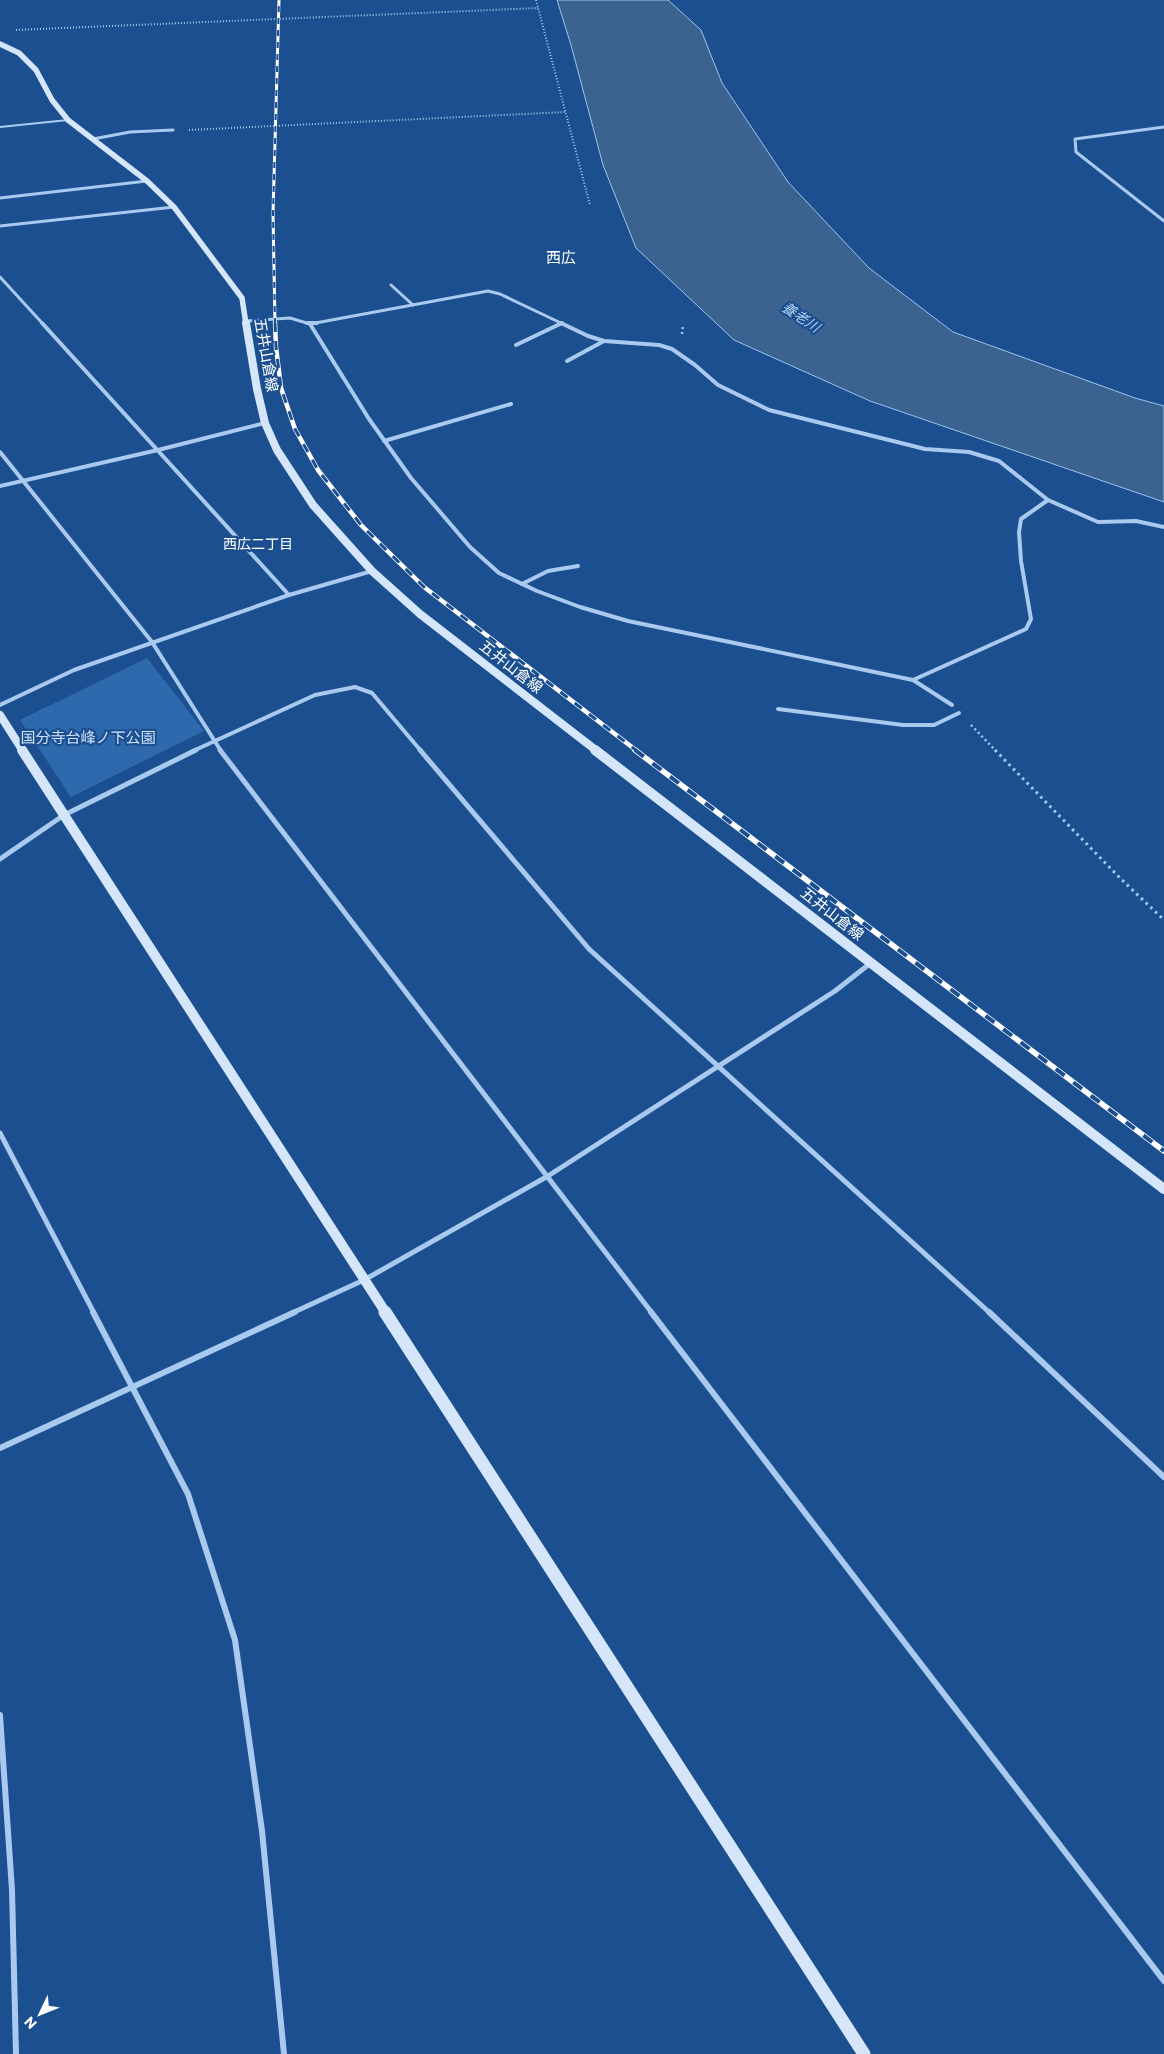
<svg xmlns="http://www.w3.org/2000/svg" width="1164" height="2054" font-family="Commissioner,'Noto Sans JP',sans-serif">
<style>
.green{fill:#2e69ad}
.water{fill:#3c6290;stroke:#9cc4f0}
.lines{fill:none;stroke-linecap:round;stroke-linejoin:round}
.path-far2{stroke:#a9c9ee;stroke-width:2;stroke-dasharray:1 2;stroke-linecap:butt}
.path-far1{stroke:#a9c9ee;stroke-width:2.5;stroke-dasharray:2 3;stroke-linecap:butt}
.path{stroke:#a9c9ee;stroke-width:3;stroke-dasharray:2.5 4;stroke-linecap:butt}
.lane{stroke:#a9c9ee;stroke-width:2}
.street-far3{stroke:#a9c9ee;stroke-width:3}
.street-far2{stroke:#a9c9ee;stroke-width:4}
.street-far1{stroke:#a9c9ee;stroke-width:5}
.street{stroke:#a9c9ee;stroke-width:6}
.secondary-far3{stroke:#d6e6fa;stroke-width:5.5}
.secondary-far2{stroke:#d6e6fa;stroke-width:8}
.secondary-far1{stroke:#d6e6fa;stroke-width:10}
.secondary{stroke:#d6e6fa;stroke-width:13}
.rail-far2-casing{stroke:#fff;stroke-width:3}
.rail-far1-casing{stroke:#fff;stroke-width:4.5}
.rail-casing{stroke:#fff;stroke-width:5.5}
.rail-far2{stroke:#1b4f8f;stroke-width:2;stroke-dasharray:6;stroke-linecap:butt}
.rail-far1{stroke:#1b4f8f;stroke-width:3;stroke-dasharray:9;stroke-linecap:butt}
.rail{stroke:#1b4f8f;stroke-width:4;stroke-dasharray:11;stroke-linecap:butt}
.labels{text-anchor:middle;stroke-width:4.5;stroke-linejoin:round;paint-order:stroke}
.far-water-label{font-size:14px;font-style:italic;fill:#b5d3f5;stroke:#1b4f8f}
.far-neighbourhood-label{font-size:14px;fill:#fff;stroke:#1b4f8f}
.far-quarter-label{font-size:15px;fill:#fff;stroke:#1b4f8f}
.street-label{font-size:15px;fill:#fff;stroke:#1b4f8f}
.park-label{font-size:15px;fill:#cfe3fa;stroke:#1b4f8f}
</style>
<rect width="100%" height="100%" fill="#1b4f8f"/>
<!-- green -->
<polygon class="green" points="147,658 204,731 71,797 20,720"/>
<!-- water -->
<polygon class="water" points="557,0 668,0 701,30 722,83 788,182 869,268 953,332 1135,398 1164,406 1164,502 870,401 734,340 636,248 603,165 571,45"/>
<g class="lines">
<!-- path-far2 -->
<g class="path-far2">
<polyline points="536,0 590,205"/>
<polyline points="16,30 538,8"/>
<polyline points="189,130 566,112"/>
</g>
<!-- path-far1 -->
<g class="path-far1">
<polyline points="682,334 683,325"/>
<polyline points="971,725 996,751"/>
</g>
<!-- path -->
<polyline class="path" points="995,750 1120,878 1164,920"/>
<!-- lane -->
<polyline class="lane" points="0,127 68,120"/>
<!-- street-far3 -->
<g class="street-far3">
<polyline points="1164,127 1075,139 1076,152 1164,221"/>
<polyline points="93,139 130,132 173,130"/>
<polyline points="0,198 147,181"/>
<polyline points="0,226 174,207"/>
<polyline points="0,277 43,324"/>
<polyline points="391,285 413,305"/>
<polyline points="247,321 290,318 310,324 488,291 500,294 563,324"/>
<polyline points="559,324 562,323"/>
</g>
<!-- street-far2 -->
<g class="street-far2">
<polyline points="42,323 289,595"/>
<polyline points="307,323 317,323"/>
<polyline points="561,323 588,336 604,341 659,345 672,349 695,365 718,385 769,410 925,449 969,452 999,461 1048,500 1098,522 1136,521 1164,527"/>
<polyline points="310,324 369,419 411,478 470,547 499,573 537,591 580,607 628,621 913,680 952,705"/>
<polyline points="516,345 562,323"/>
<polyline points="567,361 604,341"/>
<polyline points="384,441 511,404"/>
<polyline points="0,452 152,642 221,751"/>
<polyline points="0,486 158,450 265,423"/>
<polyline points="522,584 548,571 578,566"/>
<polyline points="913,680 1026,629 1031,619 1021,561 1019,532 1021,519 1048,500"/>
<polyline points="0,705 74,670 289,595 372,571"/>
<polyline points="778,709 903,725 934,725 959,713"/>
<polyline points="193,751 315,695 355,687 372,693 421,751"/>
</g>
<!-- street-far1 -->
<g class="street-far1">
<polyline points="220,750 652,1313"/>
<polyline points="420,750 589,949 990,1313"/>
<polyline points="0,859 64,815 196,750"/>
<polyline points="0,1133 94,1313"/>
<polyline points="292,1313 364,1280 548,1176 835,991 872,962"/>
</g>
<!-- street -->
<g class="street">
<polyline points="93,1312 188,1494 235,1640 262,1831 284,2054"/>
<polyline points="651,1312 1164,1981"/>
<polyline points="989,1312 1164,1477"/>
<polyline points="0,1448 295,1312"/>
<polyline points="0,1715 12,1890 16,2054"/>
</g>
<!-- secondary-far3 -->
<polyline class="secondary-far3" points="0,44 19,53 36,70 52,100 68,120 147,181 174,207 242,298 246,324"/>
<!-- secondary-far2 -->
<g class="secondary-far2">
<polyline points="246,323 257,389 265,423 277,450 313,505 372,571 420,614 597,751"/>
<polyline points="0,715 23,751"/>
</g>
<!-- secondary-far1 -->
<g class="secondary-far1">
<polyline points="22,750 386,1313"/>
<polyline points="595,750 1164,1189"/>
</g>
<!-- secondary -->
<polyline class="secondary" points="385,1312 864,2054"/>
<!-- rail-far2 casing -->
<g class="rail-far2-casing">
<polyline id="rail-far2" points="275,324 273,213 279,0"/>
</g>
<!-- rail-far1 casing -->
<g class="rail-far1-casing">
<polyline id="rail-far1" points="275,323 276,347 281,388 295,429 318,470 361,525 424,587 637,751"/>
</g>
<!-- rail casing -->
<g class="rail-casing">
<polyline id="rail" points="635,750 1164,1151"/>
</g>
<!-- rail-far2 -->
<use href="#rail-far2" class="rail-far2"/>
<!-- rail-far1 -->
<use href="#rail-far1" class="rail-far1"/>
<!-- rail -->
<use href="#rail" class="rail"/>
</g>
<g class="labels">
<!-- far-water labels -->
<g class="far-water-label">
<text transform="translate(801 317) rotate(34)" y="5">養老川</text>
</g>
<!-- far-neighbourhood labels -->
<g class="far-neighbourhood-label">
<text x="258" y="549">西広二丁目</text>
</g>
<!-- far-quarter labels -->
<g class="far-quarter-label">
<text x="561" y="263">西広</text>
</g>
<!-- street labels -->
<g class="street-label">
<text transform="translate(266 355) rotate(80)" y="5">五井山倉線</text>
<text transform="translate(511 667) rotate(38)" y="5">五井山倉線</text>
<text transform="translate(832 914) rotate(38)" y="5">五井山倉線</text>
</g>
<!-- park labels -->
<g class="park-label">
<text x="88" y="743">国分寺台峰ノ下公園</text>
</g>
</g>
<!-- north arrow -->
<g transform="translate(40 2014) rotate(227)" stroke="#1b4f8f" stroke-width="4" paint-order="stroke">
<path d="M0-4L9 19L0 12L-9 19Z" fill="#ffffff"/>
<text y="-8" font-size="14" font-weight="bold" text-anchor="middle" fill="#ffffff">N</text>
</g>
</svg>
